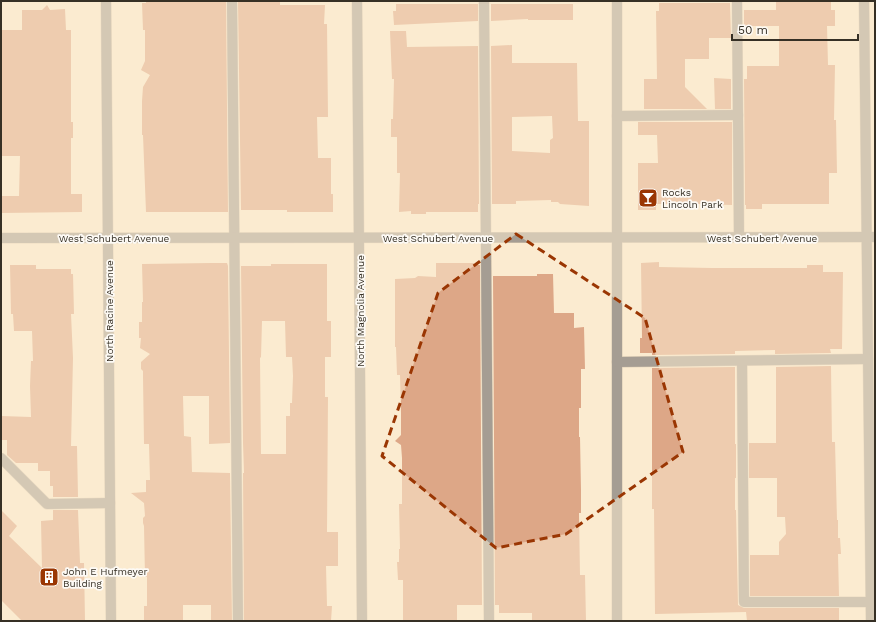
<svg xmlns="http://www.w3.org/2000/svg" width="876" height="622" font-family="'Work Sans',sans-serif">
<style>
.building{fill:#dda787;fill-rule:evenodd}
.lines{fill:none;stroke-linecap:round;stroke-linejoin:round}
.minor-casing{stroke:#d8c9b1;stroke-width:11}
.minor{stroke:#a59d93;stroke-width:10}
.marked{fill:none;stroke:#9a3603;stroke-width:3;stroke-dasharray:8 5;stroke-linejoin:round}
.labels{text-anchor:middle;stroke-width:3.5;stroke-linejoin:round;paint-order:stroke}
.poi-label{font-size:10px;fill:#363025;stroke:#fdfaf5;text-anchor:start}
.street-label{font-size:10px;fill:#363025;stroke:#fdfaf5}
</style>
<rect width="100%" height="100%" fill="#fbebd0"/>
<!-- building -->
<g class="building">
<polygon points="146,1 226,1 228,212 146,212 143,135 142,135 142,101 143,87 150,75 141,70 145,61 145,30 143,30 142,3 146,3"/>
<polygon points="238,1 280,1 280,5 325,5 324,24 327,24 328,117 317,117 318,158 331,158 331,194 333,194 333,212 287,212 287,210 241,210"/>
<polygon points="776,1 831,1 831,10 835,10 835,26 827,26 828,65 835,65 834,120 836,120 837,173 829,173 829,204 762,204 762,209 746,209 746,205 745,205 744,79 747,79 747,66 779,66 779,26 744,26 744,10 776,10"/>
<polygon points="659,3 730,3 731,38 709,38 709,59 685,59 685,87 707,109 644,109 644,79 657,79 656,11 659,11"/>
<polygon points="396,4 478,4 478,21 394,25 393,11 396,11"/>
<polygon points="491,4 573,4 573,20 528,20 528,19 491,21"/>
<polygon points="47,5 50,10 65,9 66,30 71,30 71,122 73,122 73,138 71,138 71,194 82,194 82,212 1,213 1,196 19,196 20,156 1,156 2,83 1,83 1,30 22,30 22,10 42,10"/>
<polygon points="390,31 406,31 407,47 478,46 479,204 478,204 478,212 426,212 426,214 411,214 411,211 399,212 400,173 397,173 397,137 391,137 391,119 393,119 394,79 392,79"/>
<path d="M 512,45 L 512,63 L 577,63 L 578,121 L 589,121 L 589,206 L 560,204 L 558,202 L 551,202 L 551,200 L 516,201 L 516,204 L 492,204 L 491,46 ZM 552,116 L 553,138 L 550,140 L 550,153 L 512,151 L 512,117 Z"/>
<polygon points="714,78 731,79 731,109 715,109"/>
<polygon points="638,122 732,122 732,205 698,204 656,204 656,210 638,210 638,163 658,163 657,135 638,135"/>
<polygon points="659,262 659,267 712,268 807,268 807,265 823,265 823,272 843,272 842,349 830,349 831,353 775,354 775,350 735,351 735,354 652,355 652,353 640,353 640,338 642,338 641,263"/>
<polygon points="211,263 227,263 228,266 230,443 209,444 209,396 183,396 184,436 191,437 192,472 230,473 232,621 211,621 211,605 183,605 183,621 144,621 144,606 147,606 147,577 145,577 144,526 143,523 143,518 145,516 144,503 131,493 146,492 146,480 150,480 149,444 144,444 143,377 143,371 141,369 141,362 150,354 140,348 141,338 139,338 139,322 142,322 142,302 143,302 142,264"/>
<polygon points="436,263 474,263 474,265 480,265 482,605 457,605 457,620 403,620 403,580 398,580 397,562 399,562 399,549 400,549 399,504 402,504 402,458 401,445 395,441 401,435 401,413 400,375 397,375 396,347 395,347 395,279 415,278 418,276 436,277"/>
<path d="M 271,264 L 327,264 L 327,321 L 331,321 L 331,357 L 325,357 L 325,397 L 328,397 L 327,532 L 338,532 L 338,566 L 326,566 L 327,606 L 332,606 L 331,621 L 244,621 L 243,473 L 244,473 L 243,443 L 241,266 L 271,266 ZM 262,321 L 285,321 L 286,357 L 292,357 L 293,376 L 292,403 L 290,403 L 290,416 L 286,416 L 286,454 L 261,454 L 260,358 L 261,357 Z"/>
<polygon points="10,265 36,265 36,269 71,269 71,274 73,274 74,314 71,314 73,358 71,446 77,446 78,497 53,497 53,486 50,486 50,471 38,471 38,463 16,463 7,455 7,440 1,440 1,416 31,417 30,386 31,361 33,361 32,331 14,331 13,314 11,314"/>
<polygon points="537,274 553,274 554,313 574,313 574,328 584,327 585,369 581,369 581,408 579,408 579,437 580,437 581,490 581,513 579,513 580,575 585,575 586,621 532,621 532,613 499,613 499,605 495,605 493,276 537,276"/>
<polygon points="831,366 832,442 835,442 837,520 838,520 838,538 840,538 841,554 838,554 839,596 750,596 750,555 779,555 779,542 786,534 785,517 777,517 777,478 749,478 749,443 776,443 776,367"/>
<polygon points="735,367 735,444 736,444 736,478 735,478 735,510 736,510 738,605 744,608 839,608 839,621 747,621 746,612 655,614 654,509 652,509 652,368"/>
<polygon points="1,510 17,526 9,536 42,568 41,521 53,520 53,510 78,510 80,563 84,563 85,621 22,621 1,600"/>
</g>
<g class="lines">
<!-- minor casing -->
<g class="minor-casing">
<g id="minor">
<polyline points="106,1 111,621"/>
<polyline points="232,1 238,621"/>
<polyline points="357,1 362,621"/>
<polyline points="484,1 489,621"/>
<polyline points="617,1 617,621"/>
<polyline points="737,1 739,238"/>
<polyline points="864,1 871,621"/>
<polyline points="617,116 738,115"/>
<polyline points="1,238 875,237"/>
<polyline points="742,361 744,602 870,602"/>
<polyline points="617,362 868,359"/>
<polyline points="1,458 47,504 110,503"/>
</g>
</g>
<!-- minor -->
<use href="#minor" class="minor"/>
</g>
<!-- marked area -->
<path d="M0 0H876V622H0ZM 516,234 L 645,318 L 683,452 L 566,534 L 496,548 L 382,456 L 438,293 Z" fill="#fbebd0" fill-opacity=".55" fill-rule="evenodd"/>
<path class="marked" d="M 516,234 L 645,318 L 683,452 L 566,534 L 496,548 L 382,456 L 438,293 Z"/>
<!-- icons -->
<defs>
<g id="bar-square" transform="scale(1)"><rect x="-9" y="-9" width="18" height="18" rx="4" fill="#9a3603" stroke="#fdfaf5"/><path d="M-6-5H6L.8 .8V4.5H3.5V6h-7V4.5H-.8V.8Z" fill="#fff"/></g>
<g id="building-square" transform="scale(1)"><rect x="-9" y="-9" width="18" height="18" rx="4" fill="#9a3603" stroke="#fdfaf5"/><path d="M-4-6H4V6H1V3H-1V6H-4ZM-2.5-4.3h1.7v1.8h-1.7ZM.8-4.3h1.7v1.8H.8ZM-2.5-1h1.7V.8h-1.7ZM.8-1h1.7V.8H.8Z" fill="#fff"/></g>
</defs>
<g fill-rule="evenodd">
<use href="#bar-square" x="648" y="198"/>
<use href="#building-square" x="49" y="577"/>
</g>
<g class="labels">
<!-- poi labels -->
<g class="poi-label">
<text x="662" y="196">Rocks<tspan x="662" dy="12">Lincoln Park</tspan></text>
<text x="63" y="575">John E Hufmeyer<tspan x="63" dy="12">Building</tspan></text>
</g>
<!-- street labels -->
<g class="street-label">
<text x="114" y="242">West Schubert Avenue</text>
<text x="438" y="242">West Schubert Avenue</text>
<text x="762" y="242">West Schubert Avenue</text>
<text transform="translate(109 311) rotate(-90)" y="4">North Racine Avenue</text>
<text transform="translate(360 311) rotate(-90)" y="4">North Magnolia Avenue</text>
</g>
</g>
<!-- border -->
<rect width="876" height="622" fill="none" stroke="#363025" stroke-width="4"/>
<!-- scale -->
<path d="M732 34v6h126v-6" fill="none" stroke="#363025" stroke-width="2"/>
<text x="738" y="34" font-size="12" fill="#363025" stroke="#fdfaf5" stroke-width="3" paint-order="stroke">50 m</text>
</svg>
